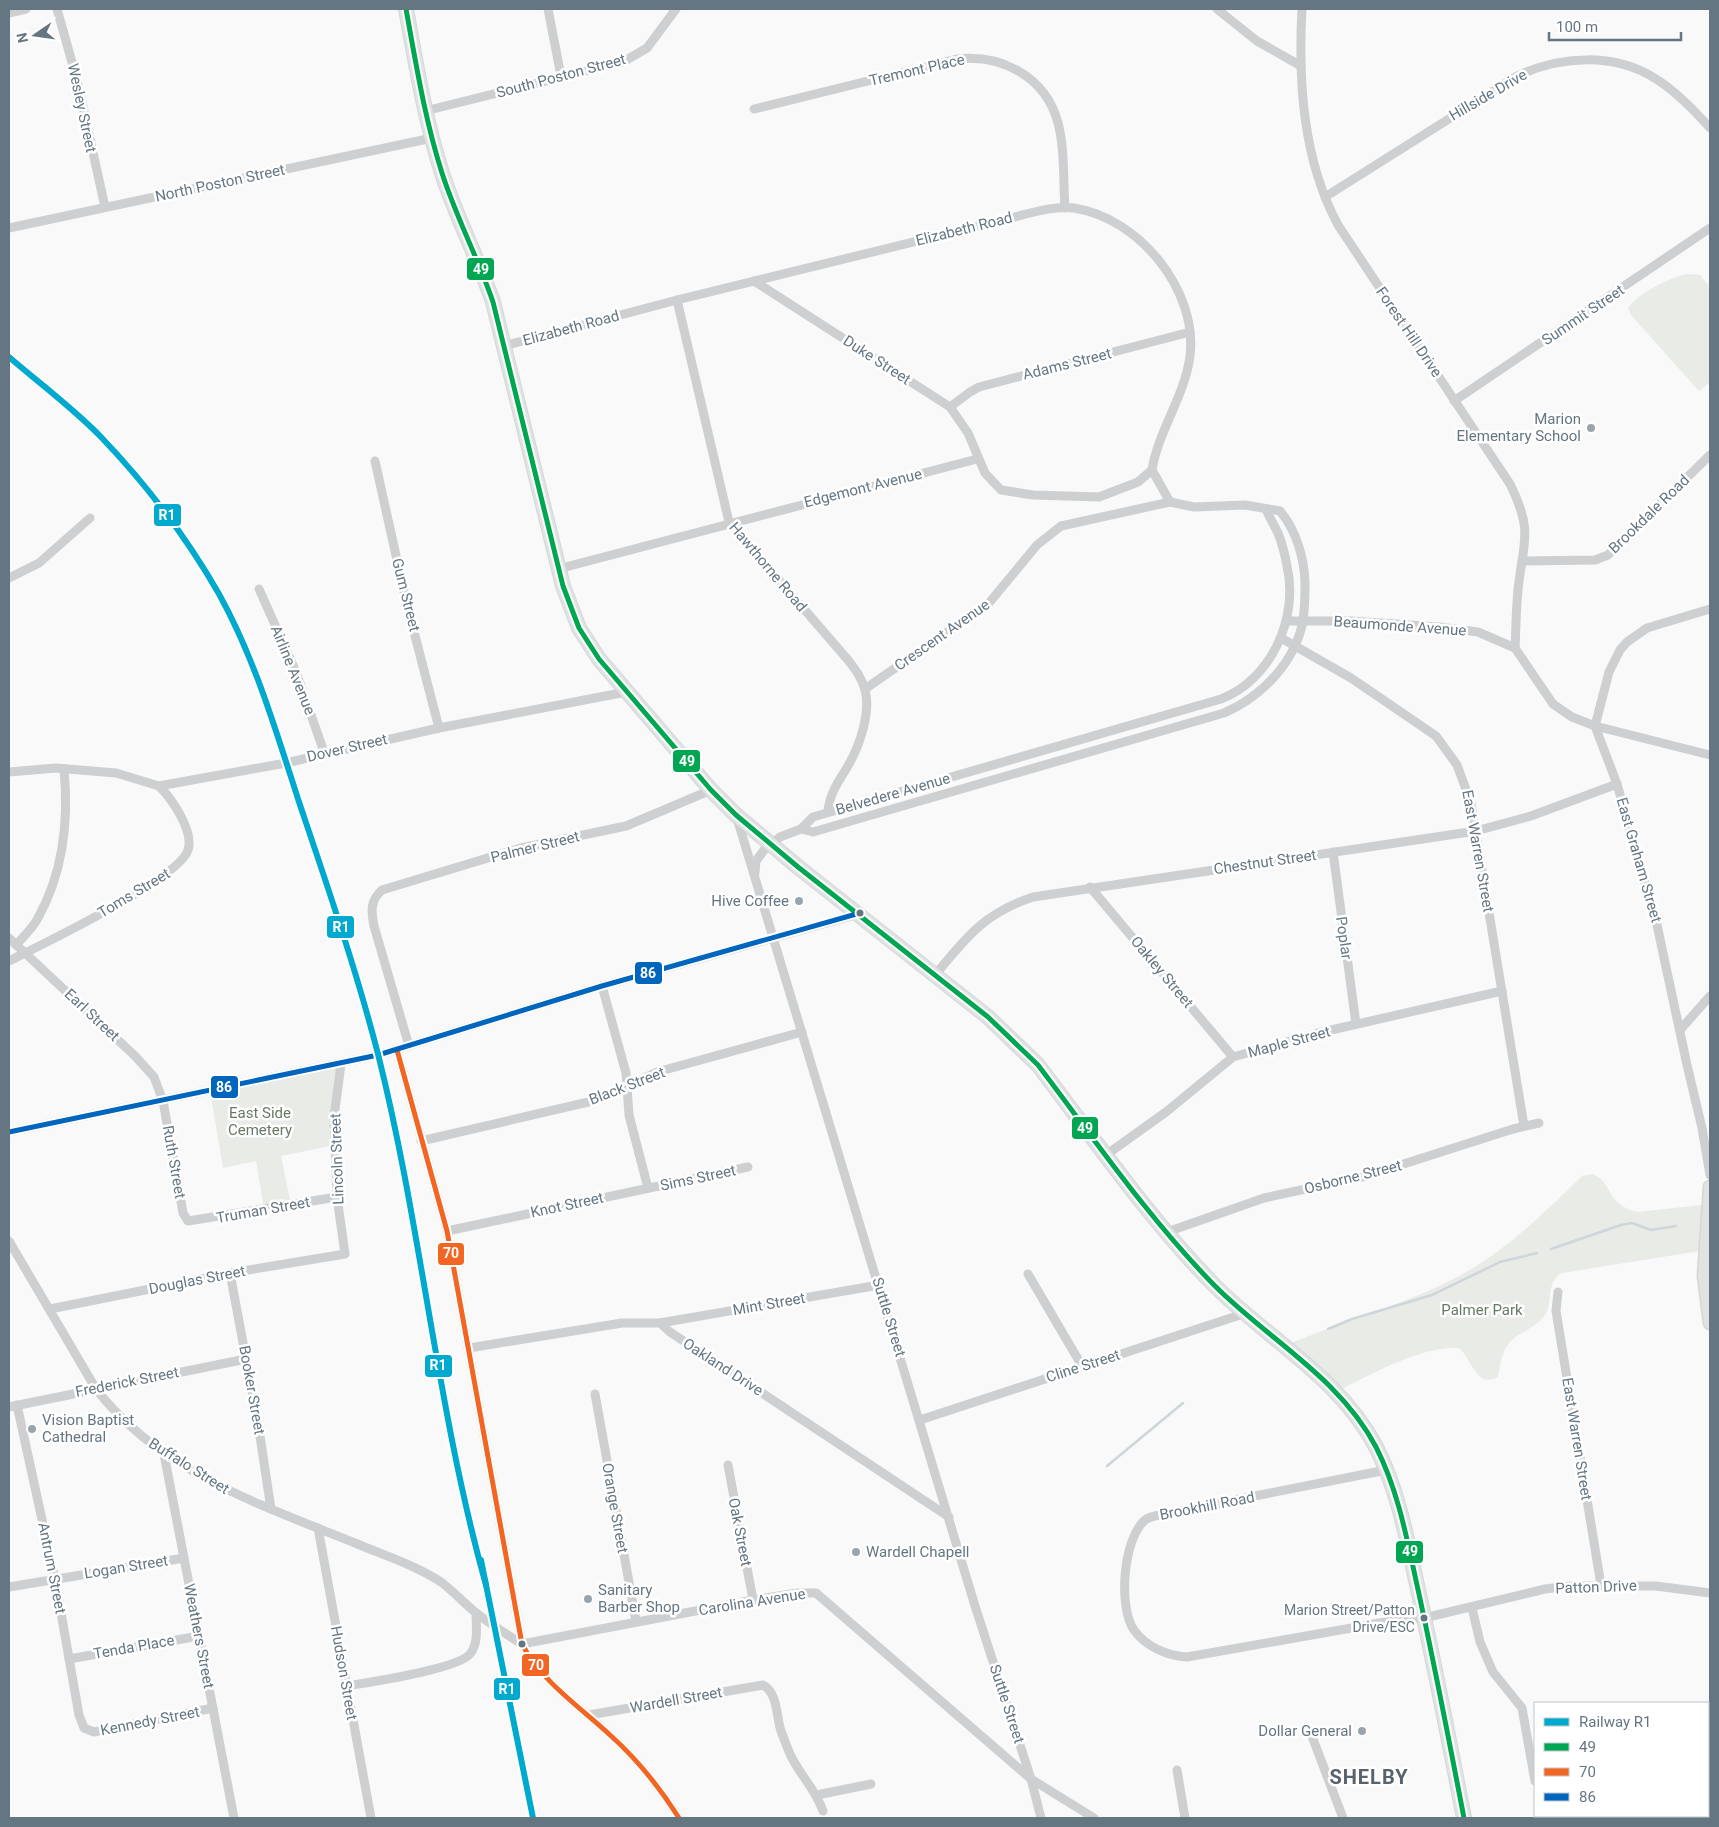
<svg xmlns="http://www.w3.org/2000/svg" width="1719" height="1827" font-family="Roboto,sans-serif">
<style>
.green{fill:#e8ebe6}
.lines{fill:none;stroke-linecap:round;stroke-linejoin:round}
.stream{stroke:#ced6d9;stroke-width:2.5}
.secondary-casing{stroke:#d5d6d7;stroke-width:15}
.primary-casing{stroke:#d5d6d7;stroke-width:16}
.street{stroke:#cecfd0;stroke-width:9}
.secondary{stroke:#e1e2e2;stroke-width:12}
.primary{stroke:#e1e2e2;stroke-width:14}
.bus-1-casing{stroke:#fff;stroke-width:9}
.bus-2-casing{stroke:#fff;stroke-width:9}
.bus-3-casing{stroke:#fff;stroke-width:9}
.bus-1{stroke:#00a651;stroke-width:5}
.bus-2{stroke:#f26522;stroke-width:5}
.bus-3{stroke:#0065bd;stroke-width:5}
.rail-1-casing{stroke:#fff;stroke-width:10}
.rail-1{stroke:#00a9ce;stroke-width:6}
.poi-dot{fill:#99a4ac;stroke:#fff;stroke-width:2}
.bus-dot{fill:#657683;stroke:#fff;stroke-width:2}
.labels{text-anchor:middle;stroke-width:5;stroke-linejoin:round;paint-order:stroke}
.bus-label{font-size:14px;fill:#657683;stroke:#fff;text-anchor:end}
.street-label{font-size:15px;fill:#657683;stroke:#fff}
.poi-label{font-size:15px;fill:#657683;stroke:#fff;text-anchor:end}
.park-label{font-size:15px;fill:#687a64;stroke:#fff}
.district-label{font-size:20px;font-weight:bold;letter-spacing:1px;fill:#57646e;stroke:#fff}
.line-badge{stroke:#fff;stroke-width:2}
.badge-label{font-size:14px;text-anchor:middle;font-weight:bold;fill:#fff}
</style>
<rect width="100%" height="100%" fill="#f9f9f9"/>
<!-- green -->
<g class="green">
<path d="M 1687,274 L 1700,275 L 1710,287 L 1710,382 L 1699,391 L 1631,315 L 1628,308 C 1635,295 1673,276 1687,274 Z"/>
<polygon points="341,1064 335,1145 281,1156 291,1205 264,1209 256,1161 223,1168 210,1091"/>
<path d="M 1592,1174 C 1613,1181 1605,1205 1638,1212 L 1710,1204 L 1706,1250 L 1562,1273 C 1544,1283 1555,1304 1543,1318 C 1534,1328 1520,1332 1511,1341 C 1502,1349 1500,1366 1498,1377 C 1476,1389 1472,1359 1459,1348 C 1419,1346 1371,1375 1335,1392 L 1285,1346 C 1348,1318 1419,1302 1478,1265 C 1517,1240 1549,1208 1582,1176 Z"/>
</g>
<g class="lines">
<!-- stream -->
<g class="stream">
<polyline points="1551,1249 1621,1225 1632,1223 1651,1230 1676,1226"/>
<polyline points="1328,1329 1352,1319 1432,1295 1500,1262 1537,1253"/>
<polyline points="1107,1466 1183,1403"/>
</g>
<!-- secondary casing -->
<g class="secondary-casing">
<polyline id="secondary" points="1710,1187 1704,1276 1710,1323"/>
</g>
<!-- primary casing -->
<g class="primary-casing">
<path id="primary" d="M 406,9 C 416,64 425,120 442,173 C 456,217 478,258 493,302 L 563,586 L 579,628 L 599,659 L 711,790 L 736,815 L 798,867 L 988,1017 L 1038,1065 C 1095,1140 1149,1219 1215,1286 C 1269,1340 1340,1378 1376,1447 C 1398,1490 1407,1539 1417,1585 C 1434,1662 1449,1740 1464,1818"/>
</g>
<!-- street -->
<g class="street">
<polyline points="57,9 77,80 105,207"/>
<polyline points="548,9 561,76"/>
<polyline points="1217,9 1257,41 1301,66"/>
<path d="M 1302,9 C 1298,82 1303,160 1338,225 L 1510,484 C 1534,533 1523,541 1518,590 C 1516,609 1516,629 1515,648"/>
<polyline points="9,13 26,9"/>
<path d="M 754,109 L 957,59 C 1002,54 1046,77 1058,123 C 1065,149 1063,180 1065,208"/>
<polyline points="425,111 623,62 647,48 676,9"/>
<path d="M 1325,197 L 1517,76 C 1560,56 1614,52 1656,79 C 1677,92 1694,110 1710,128"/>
<polyline points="9,228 432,138"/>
<polyline points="754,281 950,407 968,433 985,473 1001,490 1033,495 1099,497 1138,482 1152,470"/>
<path d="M 677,300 L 729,522 L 848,660 C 855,669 862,678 865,690 C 871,711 860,745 849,764 C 840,780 829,793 828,812"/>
<path d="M 504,346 L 677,300 L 1007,219 C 1028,214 1053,205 1074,208 C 1139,218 1198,290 1190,356 C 1185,396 1158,431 1152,470 L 1170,502"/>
<polyline points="1454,401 1710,228"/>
<polyline points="950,407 970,392 979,387 1190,332"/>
<polyline points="375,461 407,605 439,728"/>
<polyline points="1523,561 1595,560 1608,555 1710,455"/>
<polyline points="558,569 977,459"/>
<polyline points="9,578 39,563 90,518"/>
<polyline points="259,589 296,672 324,752"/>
<polyline points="1710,609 1647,628 1627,642 1620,650 1609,672 1595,726 1617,784 1657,925 1687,1065 1702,1128 1710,1175"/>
<polyline points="1287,621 1352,621 1439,627 1478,632 1515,648 1553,704 1572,717 1595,726 1710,755"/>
<polyline points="1281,638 1351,678 1436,736 1457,765 1471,803 1524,1126"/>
<polyline points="9,772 56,768 116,773 159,786 286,763 439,728 626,692"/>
<polyline points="736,815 975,1606 1031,1779 1041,1818"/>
<path d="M 801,829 L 813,832 L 1224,713 C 1261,697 1296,662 1303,620 C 1305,608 1305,594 1305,582 C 1304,557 1296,530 1280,511 L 1245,505 L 1194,507 L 1170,502 L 1061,526 L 1037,545 L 989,603 L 865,689"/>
<polyline points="1333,852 1356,1024"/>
<path d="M 755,873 L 756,861 L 764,850 L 780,837 L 801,829 L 813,817 L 1221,699 C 1271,680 1299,618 1287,566 C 1285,555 1282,543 1278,533 C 1274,525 1269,517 1266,509"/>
<polyline points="1090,887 1233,1057"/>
<polyline points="9,938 135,1056 154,1077 163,1101 183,1213 188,1221 337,1197"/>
<path d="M 16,945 C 23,937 33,928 38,918 C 64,871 69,821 64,769"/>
<path d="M 9,961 C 41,945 179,879 188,850 C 194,831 172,799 159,786"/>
<path d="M 936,974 C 967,936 985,913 1033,897 L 1476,831 L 1531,816 L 1617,784"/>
<polyline points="602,986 626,1073 629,1115 648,1188"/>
<polyline points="1680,1030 1710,996"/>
<path d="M 409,1046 L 374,926 C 371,911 370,901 382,890 L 521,848 L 626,826 L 711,790"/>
<path d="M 397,1050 L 447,1231 L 522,1644 C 541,1681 580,1707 610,1735 C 637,1759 660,1788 679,1818"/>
<polyline points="9,1132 378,1055 602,986 859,914"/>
<polyline points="421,1141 597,1100 657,1072 802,1032"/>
<polyline points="1106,1155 1166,1112 1233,1057 1318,1033 1502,991"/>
<polyline points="447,1231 748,1167"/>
<polyline points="1167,1232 1264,1198 1366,1176 1513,1129 1539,1123"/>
<path d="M 9,1241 L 96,1389 C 160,1472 261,1505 355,1543 C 383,1555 415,1565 441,1582 C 453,1591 464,1603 475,1612 C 490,1624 506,1634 522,1644 L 753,1600 L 797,1593 L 816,1593 L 1031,1779 L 1094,1818"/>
<polyline points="230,1273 258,1423 271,1509"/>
<polyline points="1028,1274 1082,1366"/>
<polyline points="1558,1292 1556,1311 1601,1585"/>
<polyline points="50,1309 230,1273 345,1254 337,1197 334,1117 341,1064"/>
<polyline points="660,1323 879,1285"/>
<polyline points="469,1348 622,1323 660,1323 670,1332 949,1517"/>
<polyline points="595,1394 636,1621"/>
<polyline points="17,1405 55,1579 79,1715 84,1728 94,1732 213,1708"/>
<polyline points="9,1407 246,1359"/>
<polyline points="920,1420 1246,1313"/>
<polyline points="164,1454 234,1818"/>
<polyline points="728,1465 753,1600"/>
<path d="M 1386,1470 L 1159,1515 C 1154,1516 1149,1517 1145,1520 C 1123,1539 1118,1607 1134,1630 C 1146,1647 1168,1656 1187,1657 L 1391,1621 L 1424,1618 L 1545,1589 L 1570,1586 L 1656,1586 L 1710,1593"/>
<polyline points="318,1528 371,1818"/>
<polyline points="9,1587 184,1558"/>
<polyline points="1472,1608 1480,1642 1493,1672 1522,1708 1535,1781"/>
<polyline points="69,1659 199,1636"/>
<path d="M 347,1686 C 370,1682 458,1669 470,1654 C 479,1643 476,1626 476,1613"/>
<path d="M 589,1715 L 763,1685 C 778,1693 776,1716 781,1731 C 785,1741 788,1751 793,1760 C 803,1778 816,1791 823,1811"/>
<polyline points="1310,1731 1343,1818"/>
<polyline points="1177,1770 1185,1818"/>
<polyline points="1708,1794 1710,1793"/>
<polyline points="817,1795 871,1784"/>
<polyline points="1542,1816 1542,1818"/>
<polyline points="1621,1816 1622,1818"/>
<polyline points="1574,1818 1586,1816"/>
</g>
<!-- secondary -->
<use href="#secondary" class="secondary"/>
<!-- primary -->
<use href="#primary" class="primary"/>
<!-- bus-1 casing -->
<g class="bus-1-casing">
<path id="bus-1" d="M 406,9 C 416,64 425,120 442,173 C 456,217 478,258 493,302 L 563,586 L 579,628 L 599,659 L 711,790 L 736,815 L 798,867 L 988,1017 L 1038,1065 C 1095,1140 1149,1219 1215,1286 C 1269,1340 1340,1378 1376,1447 C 1398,1490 1407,1539 1417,1585 C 1434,1662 1449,1740 1464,1818"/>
</g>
<!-- bus-2 casing -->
<g class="bus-2-casing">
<path id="bus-2" d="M 397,1050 L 447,1231 L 522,1644 C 541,1681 580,1707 610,1735 C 637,1759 660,1788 679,1818"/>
</g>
<!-- bus-3 casing -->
<g class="bus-3-casing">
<polyline id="bus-3" points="9,1132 378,1055 602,986 860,913"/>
</g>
<!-- bus-1 -->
<use href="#bus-1" class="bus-1"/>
<!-- bus-2 -->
<use href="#bus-2" class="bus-2"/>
<!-- bus-3 -->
<use href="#bus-3" class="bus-3"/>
<!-- rail-1 casing -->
<g class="rail-1-casing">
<g id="rail-1">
<path d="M 9,357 C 39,383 73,408 101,437 C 145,483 187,538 219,594 C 255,659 276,731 299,802 C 327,885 356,969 378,1054 C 422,1229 437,1411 486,1585"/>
<polyline points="481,1560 533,1818"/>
</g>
</g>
<!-- rail-1 -->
<use href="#rail-1" class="rail-1"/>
</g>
<!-- markers -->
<g class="poi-dot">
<circle cx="1591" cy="428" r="5"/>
<circle cx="799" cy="901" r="5"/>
<circle cx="32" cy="1429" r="5"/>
<circle cx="856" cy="1552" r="5"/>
<circle cx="588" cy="1599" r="5"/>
<circle cx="1362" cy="1731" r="5"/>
</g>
<g class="bus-dot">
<circle cx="860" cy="913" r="4.5"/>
<circle cx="1424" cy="1618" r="4.5"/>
<circle cx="522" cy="1644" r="4.5"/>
</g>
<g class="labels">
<!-- bus labels -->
<g class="bus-label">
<text x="1415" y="1615">Marion Street/Patton<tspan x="1415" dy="17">Drive/ESC</tspan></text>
</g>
<!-- street labels -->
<g class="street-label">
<text transform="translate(917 70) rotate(-13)" y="5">Tremont Place</text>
<text transform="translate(561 76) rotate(-15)" y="5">South Poston Street</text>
<text transform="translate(1488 95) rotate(-30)" y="5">Hillside Drive</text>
<text transform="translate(82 108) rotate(78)" y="5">Wesley Street</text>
<text transform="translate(220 183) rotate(-12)" y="5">North Poston Street</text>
<text transform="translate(964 229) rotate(-14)" y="5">Elizabeth Road</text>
<text transform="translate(1583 315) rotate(-34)" y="5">Summit Street</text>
<text transform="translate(571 328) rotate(-15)" y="5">Elizabeth Road</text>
<text transform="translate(1409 332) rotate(56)" y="5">Forest Hill Drive</text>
<text transform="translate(877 360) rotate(33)" y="5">Duke Street</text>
<text transform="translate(1067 364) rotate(-14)" y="5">Adams Street</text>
<text transform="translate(863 488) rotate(-14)" y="5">Edgemont Avenue</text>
<text transform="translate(1649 514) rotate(-44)" y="5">Brookdale Road</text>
<text transform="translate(768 567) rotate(50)" y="5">Hawthorne Road</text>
<text transform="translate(406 595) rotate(76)" y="5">Gum Street</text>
<text transform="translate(1400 626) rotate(4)" y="5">Beaumonde Avenue</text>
<text transform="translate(942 635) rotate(-35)" y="5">Crescent Avenue</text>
<text transform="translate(293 670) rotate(68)" y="5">Airline Avenue</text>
<text transform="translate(347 748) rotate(-13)" y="5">Dover Street</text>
<text transform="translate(893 794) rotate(-16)" y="5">Belvedere Avenue</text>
<text transform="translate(535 847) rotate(-14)" y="5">Palmer Street</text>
<text transform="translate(1478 851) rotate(80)" y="5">East Warren Street</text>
<text transform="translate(1639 860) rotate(74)" y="5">East Graham Street</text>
<text transform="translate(1265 862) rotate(-8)" y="5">Chestnut Street</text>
<text transform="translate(134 893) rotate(-31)" y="5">Toms Street</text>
<text transform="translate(1344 938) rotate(82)" y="5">Poplar</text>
<text transform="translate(1162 972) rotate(50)" y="5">Oakley Street</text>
<text transform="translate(92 1015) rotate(43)" y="5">Earl Street</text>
<text transform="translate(1289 1042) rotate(-15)" y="5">Maple Street</text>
<text transform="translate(627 1086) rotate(-21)" y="5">Black Street</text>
<text transform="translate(337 1159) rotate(-92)" y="5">Lincoln Street</text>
<text transform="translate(174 1162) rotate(80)" y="5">Ruth Street</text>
<text transform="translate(1353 1177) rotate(-14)" y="5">Osborne Street</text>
<text transform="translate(698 1178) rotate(-12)" y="5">Sims Street</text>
<text transform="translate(567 1205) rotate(-12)" y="5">Knot Street</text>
<text transform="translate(263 1210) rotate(-10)" y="5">Truman Street</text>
<text transform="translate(197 1280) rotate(-11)" y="5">Douglas Street</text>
<text transform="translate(769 1304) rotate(-10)" y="5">Mint Street</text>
<text transform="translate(889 1317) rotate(73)" y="5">Suttle Street</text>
<text transform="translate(1083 1366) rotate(-18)" y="5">Cline Street</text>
<text transform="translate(723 1367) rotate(33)" y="5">Oakland Drive</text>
<text transform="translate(127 1382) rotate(-11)" y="5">Frederick Street</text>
<text transform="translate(252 1390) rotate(80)" y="5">Booker Street</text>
<text transform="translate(1577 1439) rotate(81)" y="5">East Warren Street</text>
<text transform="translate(189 1466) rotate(32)" y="5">Buffalo Street</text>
<text transform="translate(1207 1506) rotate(-11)" y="5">Brookhill Road</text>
<text transform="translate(615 1508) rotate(80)" y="5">Orange Street</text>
<text transform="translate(740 1532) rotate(79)" y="5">Oak Street</text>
<text transform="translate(126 1567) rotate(-9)" y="5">Logan Street</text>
<text transform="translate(52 1568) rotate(79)" y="5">Antrum Street</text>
<text transform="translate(1596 1587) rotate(-2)" y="5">Patton Drive</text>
<text transform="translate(752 1602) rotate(-9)" y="5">Carolina Avenue</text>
<text transform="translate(199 1636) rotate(79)" y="5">Weathers Street</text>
<text transform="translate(134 1647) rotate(-10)" y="5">Tenda Place</text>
<text transform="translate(344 1673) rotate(80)" y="5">Hudson Street</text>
<text transform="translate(676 1700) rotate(-10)" y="5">Wardell Street</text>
<text transform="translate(1007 1704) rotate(72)" y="5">Suttle Street</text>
<text transform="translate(150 1721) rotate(-11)" y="5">Kennedy Street</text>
</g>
<!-- poi labels -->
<g class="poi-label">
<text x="1581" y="424">Marion<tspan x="1581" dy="17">Elementary School</tspan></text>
<text x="789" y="906">Hive Coffee</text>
<text x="42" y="1425" text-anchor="start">Vision Baptist<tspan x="42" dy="17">Cathedral</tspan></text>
<text x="866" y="1557" text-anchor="start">Wardell Chapell</text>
<text x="598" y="1595" text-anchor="start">Sanitary<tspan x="598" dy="17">Barber Shop</tspan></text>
<text x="1352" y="1736">Dollar General</text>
</g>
<!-- park labels -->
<g class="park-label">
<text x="260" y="1118">East Side<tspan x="260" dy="17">Cemetery</tspan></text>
<text x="1482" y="1315">Palmer Park</text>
</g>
<!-- district labels -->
<g class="district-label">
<text x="1369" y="1784">SHELBY</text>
</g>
</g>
<g class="line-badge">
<rect x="466" y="257" width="29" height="24" rx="5" fill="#00a651"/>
<rect x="153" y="503" width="29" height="24" rx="5" fill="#00a9ce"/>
<rect x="672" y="749" width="29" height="24" rx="5" fill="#00a651"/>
<rect x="326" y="915" width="29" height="24" rx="5" fill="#00a9ce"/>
<rect x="634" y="961" width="29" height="24" rx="5" fill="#0065bd"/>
<rect x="210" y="1075" width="29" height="24" rx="5" fill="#0065bd"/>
<rect x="1071" y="1116" width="28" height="24" rx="5" fill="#00a651"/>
<rect x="437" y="1242" width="28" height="24" rx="5" fill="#f26522"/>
<rect x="424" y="1354" width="29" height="24" rx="5" fill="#00a9ce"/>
<rect x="1395" y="1540" width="29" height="24" rx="5" fill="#00a651"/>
<rect x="521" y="1653" width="29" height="24" rx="5" fill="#f26522"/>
<rect x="493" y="1677" width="28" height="24" rx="5" fill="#00a9ce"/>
</g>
<g class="badge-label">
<text x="481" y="274">49</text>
<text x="167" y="520">R1</text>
<text x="687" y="766">49</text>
<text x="341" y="932">R1</text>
<text x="648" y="978">86</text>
<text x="224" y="1092">86</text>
<text x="1085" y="1133">49</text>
<text x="451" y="1258">70</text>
<text x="438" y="1370">R1</text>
<text x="1410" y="1556">49</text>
<text x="536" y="1670">70</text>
<text x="507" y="1694">R1</text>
</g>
<!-- border -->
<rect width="1719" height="1827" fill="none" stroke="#657683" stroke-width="20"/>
<!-- legend -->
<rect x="1534" y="1702" width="175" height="115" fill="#ffffff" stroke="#c1c8cd"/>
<rect x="1544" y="1718" width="25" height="8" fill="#00a9ce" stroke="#c1c8cd"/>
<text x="1579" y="1727" font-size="15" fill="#657683">Railway R1</text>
<rect x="1544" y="1743" width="25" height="8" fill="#00a651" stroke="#c1c8cd"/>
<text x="1579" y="1752" font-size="15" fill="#657683">49</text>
<rect x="1544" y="1768" width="25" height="8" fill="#f26522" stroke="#c1c8cd"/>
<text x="1579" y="1777" font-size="15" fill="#657683">70</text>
<rect x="1544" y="1793" width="25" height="8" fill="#0065bd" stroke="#c1c8cd"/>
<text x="1579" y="1802" font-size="15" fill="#657683">86</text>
<!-- north arrow -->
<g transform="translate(35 35) rotate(257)" stroke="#ffffff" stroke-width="4" paint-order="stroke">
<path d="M0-4L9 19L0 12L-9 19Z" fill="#657683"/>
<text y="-8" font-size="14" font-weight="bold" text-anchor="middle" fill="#657683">N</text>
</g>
<!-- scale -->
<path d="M1549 32v8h132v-8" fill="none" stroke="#657683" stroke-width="2.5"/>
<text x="1556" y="32" font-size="15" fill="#657683" stroke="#ffffff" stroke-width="4" paint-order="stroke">100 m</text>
</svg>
